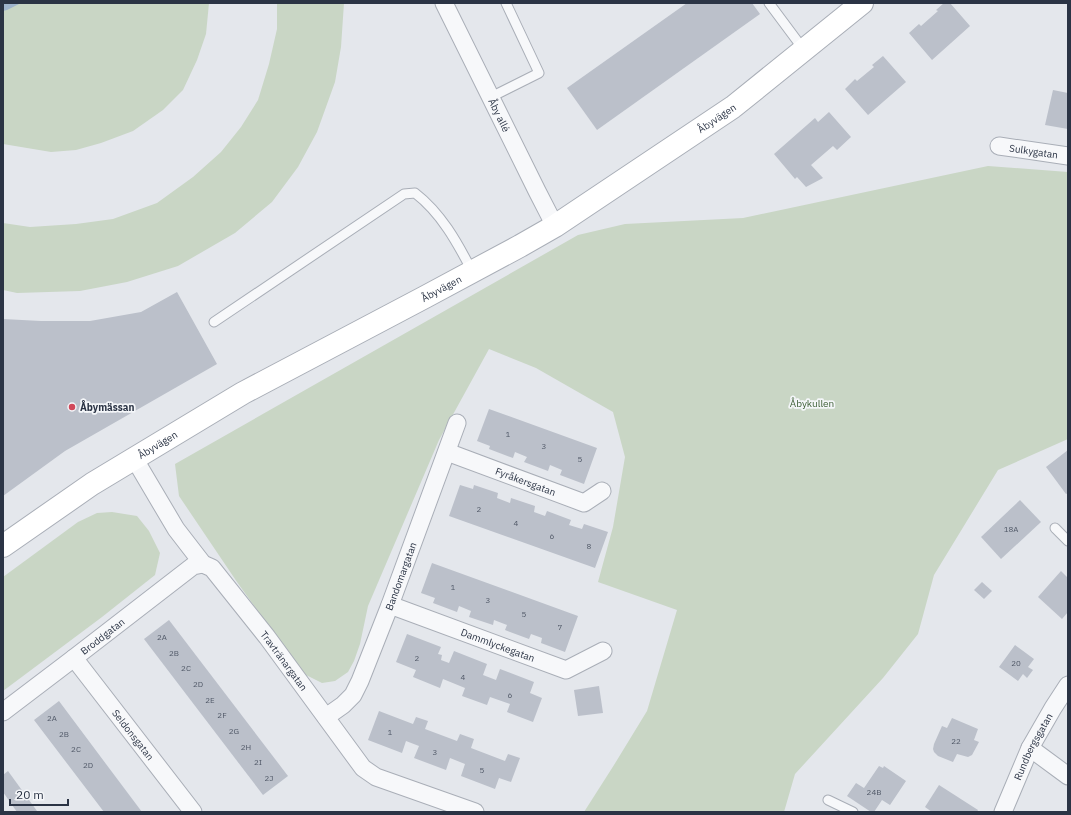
<svg xmlns="http://www.w3.org/2000/svg" width="1071" height="815" font-family="'IBM Plex Sans',sans-serif">
<style>
.green{fill:#c9d6c5}
.water{fill:#9fb4cc}
.building{fill:#bbc0ca}
.lines{fill:none;stroke-linecap:round;stroke-linejoin:round}
.lane-casing{stroke:#a9aeb7;stroke-width:11}
.street-casing{stroke:#a9aeb7;stroke-width:19}
.secondary-casing{stroke:#a9aeb7;stroke-width:24}
.lane{stroke:#f7f8fa;stroke-width:9}
.street{stroke:#f7f8fa;stroke-width:17}
.secondary{stroke:#fff;stroke-width:22}
.poi-dot{fill:#d1495b;stroke:#f4f6f9;stroke-width:1.5}
.labels{text-anchor:middle;stroke-width:3.5;stroke-linejoin:round;paint-order:stroke}
.number-label{font-size:8px;fill:#4f5766}
.street-label{font-size:10px;fill:#2b3445;stroke:#f4f6f9}
.park-label{font-size:10px;fill:#3f6138;stroke:#f4f6f9}
.poi-label{font-size:10px;font-weight:bold;fill:#2b3445;stroke:#f4f6f9;text-anchor:start}
</style>
<rect width="100%" height="100%" fill="#e4e7ec"/>
<!-- green -->
<g class="green">
<polygon points="3,3 209,3 206,34 197,60 183,90 163,110 133,131 101,143 76,150 51,152 3,144"/>
<polygon points="277,3 344,3 341,47 335,82 317,132 298,167 272,202 235,233 178,266 127,282 80,291 17,293 3,290 3,223 30,227 76,224 113,219 157,203 193,177 221,152 241,127 258,100 269,64 277,29"/>
<polygon points="988,166 1068,172 1068,439 998,470 934,575 918,634 883,678 795,774 784,812 584,812 614,765 647,711 677,610 598,582 613,527 625,457 613,412 536,368 489,349 439,440 368,606 360,644 354,661 348,672 335,681 322,683 306,675 288,653 237,582 179,496 175,464 578,235 625,224 743,218"/>
<polygon points="112,512 137,516 149,531 160,553 155,575 102,617 3,691 3,577 78,522 97,513"/>
</g>
<!-- water -->
<polygon class="water" points="3,3 21,3 7,10 3,11"/>
<!-- building -->
<g class="building">
<polygon points="687,3 752,3 760,14 597,130 567,88"/>
<polygon points="944,3 950,3 970,26 932,60 909,33 919,24 921,26 938,11 936,10"/>
<polygon points="883,56 906,82 868,115 845,89 855,79 857,81 874,67 872,65"/>
<polygon points="1053,90 1068,93 1068,129 1045,125"/>
<polygon points="829,112 851,137 837,150 833,146 811,165 823,178 806,187 797,177 795,179 774,154 815,118 818,122"/>
<polygon points="177,292 217,364 65,451 3,496 3,319 41,321 90,321 141,312"/>
<polygon points="489,409 597,448 584,484 560,475 562,470 550,465 548,471 524,462 527,457 515,452 513,458 489,449 490,446 477,441"/>
<polygon points="1068,450 1068,493 1066,494 1046,467"/>
<polygon points="460,485 473,489 474,485 498,493 497,498 510,503 511,498 535,506 534,512 545,516 547,511 571,520 569,525 582,529 584,524 608,532 595,568 449,516"/>
<polygon points="1020,500 1041,522 1001,559 981,537"/>
<polygon points="432,563 578,616 565,652 541,643 542,638 531,634 529,639 505,630 507,625 494,620 493,625 469,617 471,611 459,606 457,612 433,603 435,598 421,593"/>
<polygon points="1061,571 1068,578 1068,612 1062,619 1038,597"/>
<polygon points="982,582 992,591 984,599 974,590"/>
<polygon points="169,620 288,776 263,795 144,639"/>
<polygon points="407,634 441,647 438,654 442,655 441,660 449,663 454,651 487,664 483,675 496,680 500,669 534,682 530,693 542,698 533,722 507,712 510,704 490,697 487,705 462,696 465,688 443,679 440,688 413,677 416,670 396,662"/>
<polygon points="1015,645 1034,659 1028,667 1033,670 1027,678 1023,674 1018,681 999,667"/>
<polygon points="599,686 603,713 578,716 574,690"/>
<polygon points="59,701 106,764 142,812 104,812 34,720"/>
<polygon points="379,711 413,724 416,717 428,721 425,729 457,741 460,734 474,739 471,748 505,761 508,754 520,758 511,782 499,778 495,789 461,776 465,764 450,758 446,770 414,758 419,746 406,741 402,753 368,740"/>
<polygon points="952,718 978,729 974,740 979,742 972,755 968,757 957,754 953,762 938,756 934,752 933,749 934,744 942,726 947,728"/>
<polygon points="879,766 883,768 884,766 906,781 890,805 882,800 874,812 871,812 847,796 856,783 864,788"/>
<polygon points="8,771 37,811 36,812 17,812 3,792 3,775"/>
<polygon points="939,785 978,810 977,812 932,812 925,807"/>
</g>
<g class="lines">
<!-- lane casing -->
<g class="lane-casing">
<g id="lane">
<polyline points="769,3 804,50"/>
<polyline points="491,97 539,73 506,3"/>
<path d="M 214,322 L 404,194 L 415,193 C 441,213 457,242 472,271"/>
<polyline points="1055,528 1068,541"/>
<polyline points="828,800 853,812"/>
</g>
</g>
<!-- street casing -->
<g class="street-casing">
<g id="street">
<path id="s1" d="M 444,3 L 537,191 L 555,226"/>
<path id="s2" d="M 999,146 L 1068,156"/>
<path id="s3" d="M 447,452 L 584,503 L 602,491"/>
<path id="s4" d="M 134,458 L 176,529 L 203,564 L 212,568 L 267,637 L 363,768 L 376,777 L 475,812"/>
<path id="s5" d="M 390,605 L 566,670 L 603,651"/>
<path id="s6" d="M 74,658 L 193,812"/>
<path id="s7" d="M 3,712 L 74,658 L 193,566 L 203,564"/>
<path id="s8" d="M 326,717 L 343,705 L 353,695 L 360,681 L 390,605 L 457,423"/>
<polyline points="1030,748 1068,776"/>
<path id="s9" d="M 1003,812 L 1030,748 L 1053,708 L 1068,685"/>
</g>
</g>
<!-- secondary casing -->
<g class="secondary-casing">
<g id="secondary">
<path id="s10" d="M 3,546 L 92,484 L 243,393 L 425,297 L 520,246 L 555,226 L 733,107 L 862,3"/>
</g>
</g>
<!-- lane -->
<use href="#lane" class="lane"/>
<!-- street -->
<use href="#street" class="street"/>
<!-- secondary -->
<use href="#secondary" class="secondary"/>
</g>
<!-- markers -->
<circle class="poi-dot" cx="72" cy="407" r="4"/>
<g class="labels">
<!-- number labels -->
<g class="number-label">
<text x="508" y="437">1</text>
<text x="544" y="449">3</text>
<text x="580" y="462">5</text>
<text x="479" y="512">2</text>
<text x="516" y="526">4</text>
<text x="1011" y="532">18A</text>
<text x="552" y="539">6</text>
<text x="589" y="549">8</text>
<text x="453" y="590">1</text>
<text x="488" y="603">3</text>
<text x="524" y="617">5</text>
<text x="560" y="630">7</text>
<text x="162" y="640">2A</text>
<text x="174" y="656">2B</text>
<text x="417" y="661">2</text>
<text x="1016" y="666">20</text>
<text x="186" y="671">2C</text>
<text x="463" y="680">4</text>
<text x="198" y="687">2D</text>
<text x="510" y="698">6</text>
<text x="210" y="703">2E</text>
<text x="222" y="718">2F</text>
<text x="52" y="721">2A</text>
<text x="234" y="734">2G</text>
<text x="390" y="735">1</text>
<text x="64" y="737">2B</text>
<text x="956" y="744">22</text>
<text x="246" y="750">2H</text>
<text x="76" y="752">2C</text>
<text x="435" y="755">3</text>
<text x="258" y="765">2I</text>
<text x="88" y="768">2D</text>
<text x="482" y="773">5</text>
<text x="269" y="781">2J</text>
<text x="874" y="795">24B</text>
</g>
<!-- street labels -->
<g class="street-label">
<text dy="4" stroke="none"><textPath href="#s1" startOffset="125">Åby allé</textPath></text>
<text dy="4" stroke="none"><textPath href="#s10" startOffset="833">Åbyvägen</textPath></text>
<text dy="4" stroke="none"><textPath href="#s2" startOffset="35">Sulkygatan</textPath></text>
<text dy="4" stroke="none"><textPath href="#s10" startOffset="509">Åbyvägen</textPath></text>
<text dy="4" stroke="none"><textPath href="#s10" startOffset="185">Åbyvägen</textPath></text>
<text dy="4" stroke="none"><textPath href="#s3" startOffset="84">Fyråkersgatan</textPath></text>
<text dy="4" stroke="none"><textPath href="#s8" startOffset="163">Bandomargatan</textPath></text>
<text dy="4" stroke="none"><textPath href="#s7" startOffset="125">Broddgatan</textPath></text>
<text dy="4" stroke="none"><textPath href="#s5" startOffset="115">Dammlyckegatan</textPath></text>
<text dy="4" stroke="none"><textPath href="#s4" startOffset="254">Travtränargatan</textPath></text>
<text dy="4" stroke="none"><textPath href="#s6" startOffset="97">Seldonsgatan</textPath></text>
<text dy="4" stroke="none"><textPath href="#s9" startOffset="72">Rundbergsgatan</textPath></text>
</g>
<!-- park labels -->
<g class="park-label">
<text x="812" y="407">Åbykullen</text>
</g>
<!-- poi labels -->
<g class="poi-label">
<text x="80" y="411">Åbymässan</text>
</g>
</g>
<!-- border -->
<rect width="1071" height="815" fill="none" stroke="#2b3445" stroke-width="8"/>
<!-- scale -->
<path d="M10 799v6h58v-6" fill="none" stroke="#2b3445" stroke-width="2"/>
<text x="16" y="799" font-size="12" fill="#2b3445" stroke="#f4f6f9" stroke-width="3" paint-order="stroke">20 m</text>
</svg>
